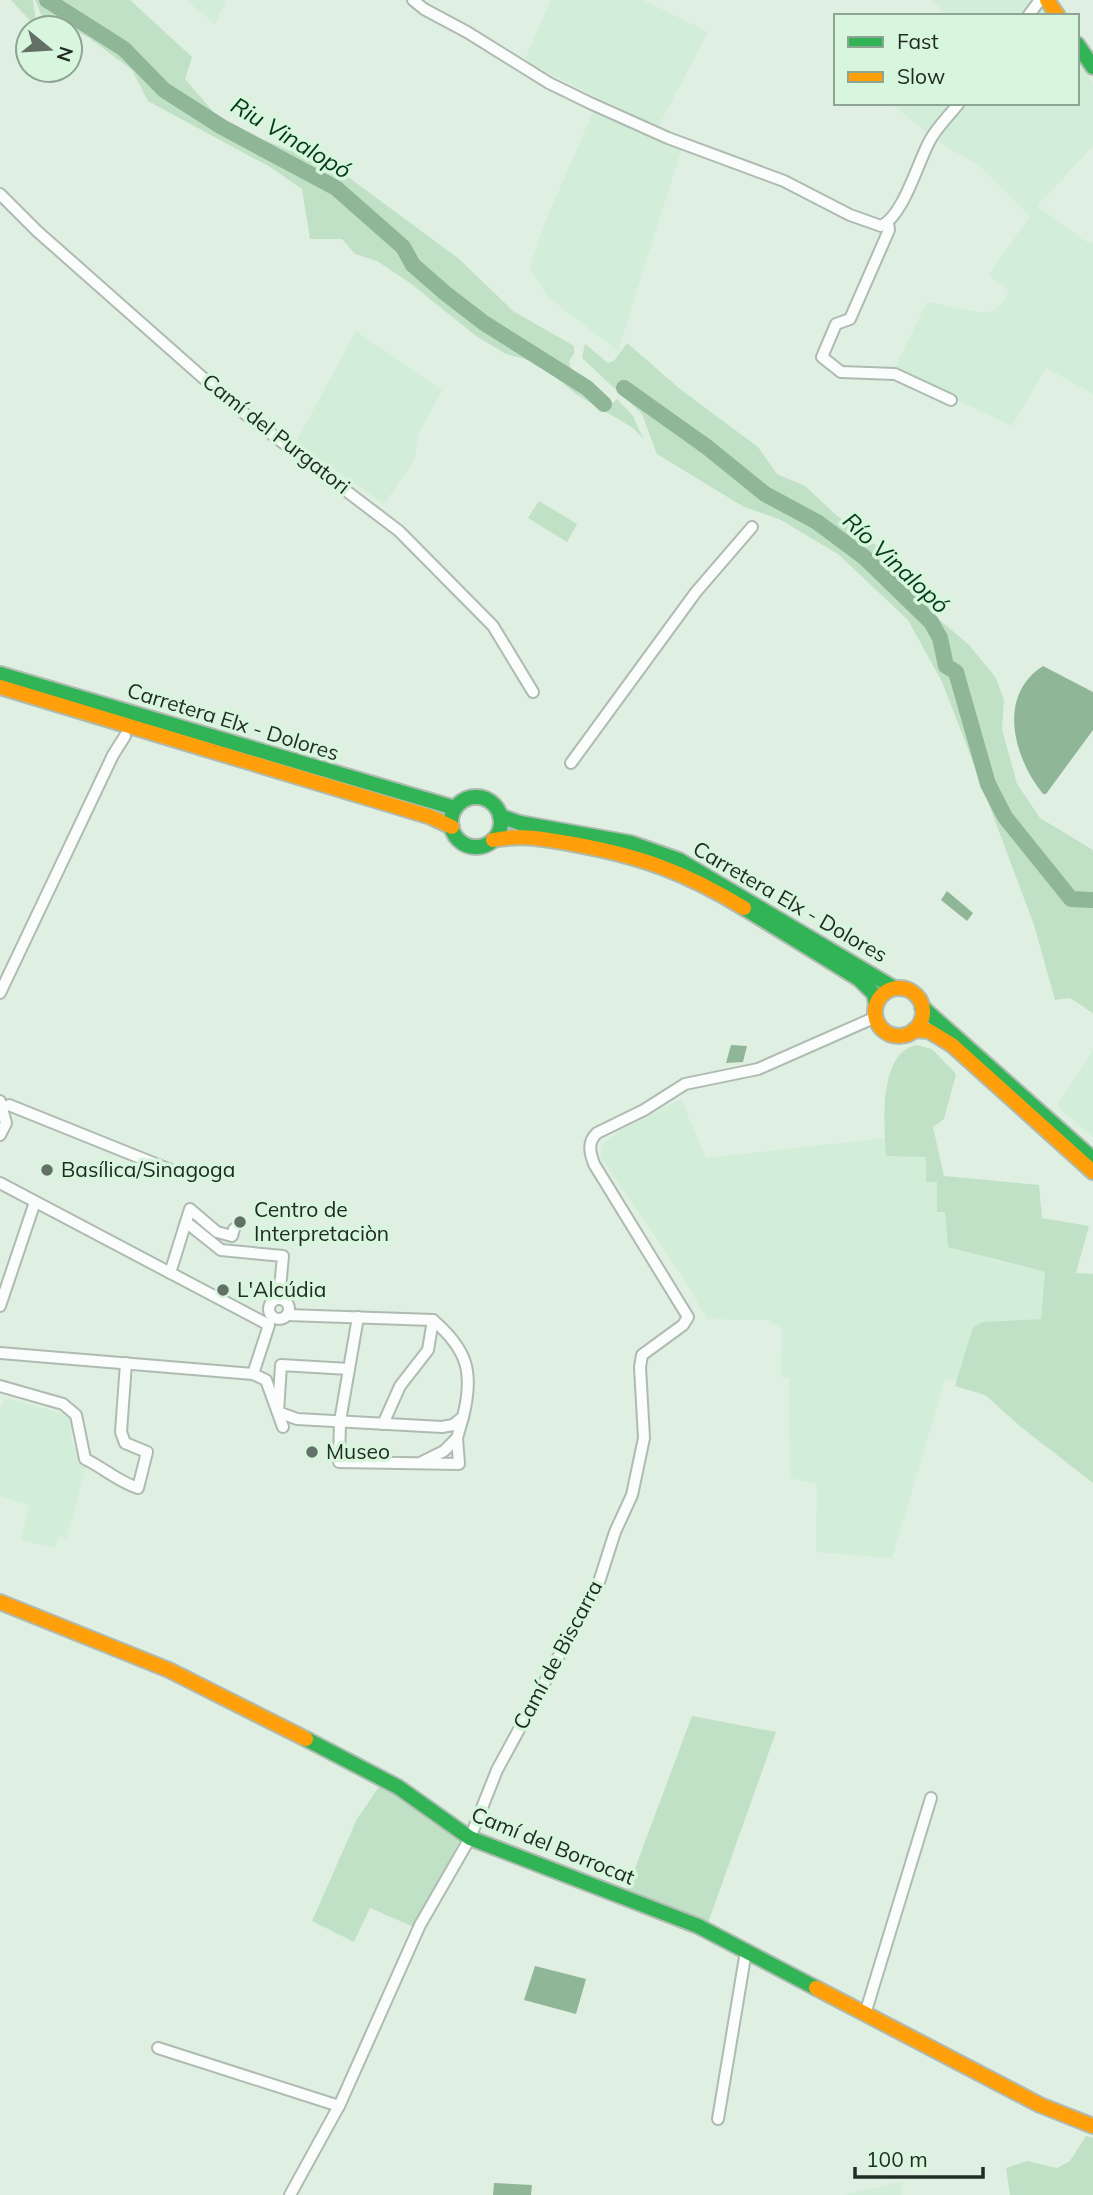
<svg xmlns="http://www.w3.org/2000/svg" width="1093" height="2195" font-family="Mulish,sans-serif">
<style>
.built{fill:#d2eed8}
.green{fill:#c0e1c6}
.water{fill:#90b698}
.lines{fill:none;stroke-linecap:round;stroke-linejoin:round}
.river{stroke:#90b698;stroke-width:16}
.street-casing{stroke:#afbbb1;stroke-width:14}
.fast-casing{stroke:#afbbb1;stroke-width:18}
.slow-casing{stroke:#afbbb1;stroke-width:18}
.street{stroke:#fafdfb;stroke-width:10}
.fast{stroke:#30b455;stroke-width:14}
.slow{stroke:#ff9f0a;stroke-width:14}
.poi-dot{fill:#637066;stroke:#d8f6dd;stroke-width:2.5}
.labels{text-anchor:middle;stroke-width:7;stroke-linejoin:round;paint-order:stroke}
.street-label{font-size:21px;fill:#202c23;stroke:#d8f6dd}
.poi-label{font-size:21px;fill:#202c23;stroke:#d8f6dd;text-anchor:start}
.water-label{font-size:23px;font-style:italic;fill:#003a16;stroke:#d8f6dd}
</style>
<rect width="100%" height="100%" fill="#dfefe2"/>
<!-- built -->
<g class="built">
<polygon points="186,0 226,0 215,24"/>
<polygon points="551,0 643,0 708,32 658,127 524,61"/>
<polygon points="931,0 1041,0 1051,16 941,16 944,11"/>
<polygon points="1077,58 1093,83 1093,146 1037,206 1085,241 1093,243 1093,394 1046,368 1012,426 894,370 927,302 979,312 995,311 1010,292 989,275 1030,216 981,167 936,140 891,103 1077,103"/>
<polygon points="593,112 681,150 618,351 548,297 530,268 544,225"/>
<polygon points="356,331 442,390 418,435 415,458 384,504 296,442"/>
<polygon points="1093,1050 1093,1137 1057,1106"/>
<polygon points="681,1099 706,1158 885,1138 886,1156 926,1157 926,1181 937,1182 937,1212 945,1212 991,1260 1045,1272 1041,1319 983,1322 957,1379 945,1380 892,1558 816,1552 817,1484 790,1478 789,1378 781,1377 782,1329 768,1320 707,1319 685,1280 600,1156 602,1144 624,1128"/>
<polygon points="5,1398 61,1413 70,1419 71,1437 78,1460 86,1467 66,1539 59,1535 55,1548 21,1540 29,1505 0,1496 0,1409"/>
<polygon points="902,2182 902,2195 843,2195"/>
</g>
<!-- green -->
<g class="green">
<polygon points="11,0 33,0 37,28"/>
<polygon points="35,0 130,0 192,57 185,79 223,123 340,171 459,259 513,311 574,346 574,354 569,361 571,369 609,406 617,399 633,416 643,438 633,428 576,394 538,363 506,354 476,336 410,283 377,261 355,254 342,239 310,239 302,189 270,167 148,101 132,70 89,38 68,26 47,28"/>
<polygon points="627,343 680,389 758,447 777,474 805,486 836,515 935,590 935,616 969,645 996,678 1004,700 1002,729 1017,784 1040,818 1093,850 1093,1013 1070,998 1055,1000 1034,925 970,754 942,682 908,620 838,554 779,519 744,507 657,454 642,414 582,358 585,344 608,363 614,361"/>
<polygon points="539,501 577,524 567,542 528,518"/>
<path d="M 916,1045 L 932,1049 L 956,1074 L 944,1119 L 933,1127 L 944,1176 L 1039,1185 L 1042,1218 L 1089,1226 L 1076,1273 L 1093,1274 L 1093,1483 L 1021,1427 L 985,1395 L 955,1386 L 973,1327 L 983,1322 L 1041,1319 L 1045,1272 L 948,1247 L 945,1212 L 937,1212 L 937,1182 L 926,1182 L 926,1157 L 886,1156 C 884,1125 878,1053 916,1045 Z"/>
<polygon points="692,1716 776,1732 707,1926 627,1890"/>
<polygon points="381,1784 452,1832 459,1842 414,1927 370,1908 354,1942 312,1921 357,1819"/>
<polygon points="1086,2136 1093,2138 1093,2195 1010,2195 1006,2168 1027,2161 1057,2168 1070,2161"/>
</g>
<!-- water -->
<g class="water">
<path d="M 1043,666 L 1093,692 L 1093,730 L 1046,794 L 1043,794 C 1014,758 996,696 1043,666 Z"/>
<polygon points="947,891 973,913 967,921 941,900"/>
<polygon points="731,1045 747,1046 743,1062 726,1063"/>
<polygon points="535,1966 586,1979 576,2014 524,2000"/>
<polygon points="494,2183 532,2185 531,2195 493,2195"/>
</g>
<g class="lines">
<!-- river -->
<g class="river">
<polyline points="47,0 124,49 164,90 222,127 336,188 403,247 413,265 445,293 484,323 587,388 604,404"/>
<polyline points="624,388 707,447 765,494 817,522 864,557 931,622 940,638 946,666 956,672 988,784 1005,817 1071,899 1093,900"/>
</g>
<!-- street casing -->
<g class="street-casing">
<g id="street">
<path d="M 413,0 L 424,9 L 467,32 L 549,83 L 590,103 L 668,138 L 784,181 L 850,215 L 881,226 C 903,216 917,165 929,142 C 936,128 949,116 959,103"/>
<polyline points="1028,16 1040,0"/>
<polyline points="0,194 37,231 236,407 399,531 493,626 533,692"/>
<polyline points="888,223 889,230 850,319 836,324 822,357 841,372 895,374 951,400"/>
<polyline points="571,763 696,592 752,527"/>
<polyline points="0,993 113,755 125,736"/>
<polyline points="9,1105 173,1171"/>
<polyline points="0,1135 6,1123 0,1101"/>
<polyline points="0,1183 269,1325 253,1374 266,1380 283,1427"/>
<polyline points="186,1222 221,1250 283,1256 279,1299"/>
<polyline points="170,1273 190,1209 217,1232 232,1236 234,1229"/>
<circle cx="279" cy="1309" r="10"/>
<polyline points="0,1306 35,1202"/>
<path d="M 287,1315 L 433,1320 C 468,1350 474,1373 463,1417 L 453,1425 L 442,1427 L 297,1419 L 278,1412 L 281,1365 L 349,1369"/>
<polyline points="358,1317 340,1421 339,1462 459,1464 457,1438 463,1417"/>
<polyline points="0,1353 253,1374"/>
<path d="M 0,1386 L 63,1404 L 76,1415 L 85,1459 C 104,1468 117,1481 138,1488 L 147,1452 L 125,1443 L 121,1432 L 126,1363"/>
<polyline points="383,1424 400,1386 428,1350 433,1320"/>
<polyline points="422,1462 444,1451 457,1438"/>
<polyline points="865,2014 931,1798"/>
<polyline points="158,2048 339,2106"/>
<polyline points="718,2119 746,1951"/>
<path d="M 290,2195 L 340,2104 L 420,1925 L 470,1838 L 497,1770 L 599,1582 L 615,1532 L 632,1495 L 644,1438 L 640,1367 L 642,1355 L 683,1325 L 688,1317 L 594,1164 C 590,1153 587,1142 597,1133 L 644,1110 L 685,1084 L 758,1069 L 876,1017"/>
</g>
</g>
<!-- fast casing -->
<g class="fast-casing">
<g id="fast">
<polyline points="1077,44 1093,67"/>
<polyline points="0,674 455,808"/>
<circle cx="476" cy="822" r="25"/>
<polyline points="500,816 520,823 631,843 679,860 894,988"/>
<polyline points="744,908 859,979 874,994 876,1004"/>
<polyline points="922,1007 1093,1159"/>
<polyline points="306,1739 398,1787 470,1838 698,1926 816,1988"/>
</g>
</g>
<!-- slow casing -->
<g class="slow-casing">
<g id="slow">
<polyline points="1047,0 1058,16"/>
<polyline points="0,687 431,817 452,827"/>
<path d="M 493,840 C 523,834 543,839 573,844 C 640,856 685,872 744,908"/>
<circle cx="899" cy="1012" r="24"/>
<polyline points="914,1030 929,1031 952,1045 1093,1172"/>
<polyline points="0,1602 169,1670 306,1739"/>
<polyline points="816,1988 1040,2105 1093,2126"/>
</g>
</g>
<!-- street -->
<use href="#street" class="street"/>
<!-- fast -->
<use href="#fast" class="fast"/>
<!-- slow -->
<use href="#slow" class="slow"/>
</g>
<!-- markers -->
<g class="poi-dot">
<circle cx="47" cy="1170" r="7"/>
<circle cx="240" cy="1222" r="7"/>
<circle cx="223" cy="1290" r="7"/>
<circle cx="312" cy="1452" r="7"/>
</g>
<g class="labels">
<!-- street labels -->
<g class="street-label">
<text transform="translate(276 434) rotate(38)" y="7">Camí del Purgatori</text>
<text transform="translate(233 722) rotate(17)" y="7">Carretera Elx - Dolores</text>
<text transform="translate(790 902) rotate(30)" y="7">Carretera Elx - Dolores</text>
<text transform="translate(558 1655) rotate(-62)" y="7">Camí de Biscarra</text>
<text transform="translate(553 1846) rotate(22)" y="7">Camí del Borrocat</text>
</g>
<!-- poi labels -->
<g class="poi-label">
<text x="61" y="1177">Basílica/Sinagoga</text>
<text x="254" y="1217">Centro de<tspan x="254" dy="24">Interpretaciòn</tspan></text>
<text x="237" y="1297">L'Alcúdia</text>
<text x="326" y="1459">Museo</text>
</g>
<!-- water labels -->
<g class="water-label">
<text transform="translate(291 138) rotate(31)" y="8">Riu Vinalopó</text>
<text transform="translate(896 563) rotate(43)" y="8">Río Vinalopó</text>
</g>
</g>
<!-- legend -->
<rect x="834" y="14" width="245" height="91" fill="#d8f6dd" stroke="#8ea593" stroke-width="2"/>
<rect x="848" y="37" width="35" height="10" fill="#30b455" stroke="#8ea593" stroke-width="2"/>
<text x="897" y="49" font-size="21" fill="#202c23">Fast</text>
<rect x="848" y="72" width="35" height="10" fill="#ff9f0a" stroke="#8ea593" stroke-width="2"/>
<text x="897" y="84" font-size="21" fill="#202c23">Slow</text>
<!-- north arrow -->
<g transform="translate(49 49) rotate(108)"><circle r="33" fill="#d8f6dd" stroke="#8ea593" stroke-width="2"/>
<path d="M0-5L12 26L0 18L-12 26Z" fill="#637066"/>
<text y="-10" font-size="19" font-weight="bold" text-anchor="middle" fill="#202c23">N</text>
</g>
<!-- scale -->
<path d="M855 2167v10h128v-10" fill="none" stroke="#202c23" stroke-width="3.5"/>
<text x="866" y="2167" font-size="21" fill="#202c23" stroke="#d8f6dd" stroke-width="5" paint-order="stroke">100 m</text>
</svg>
